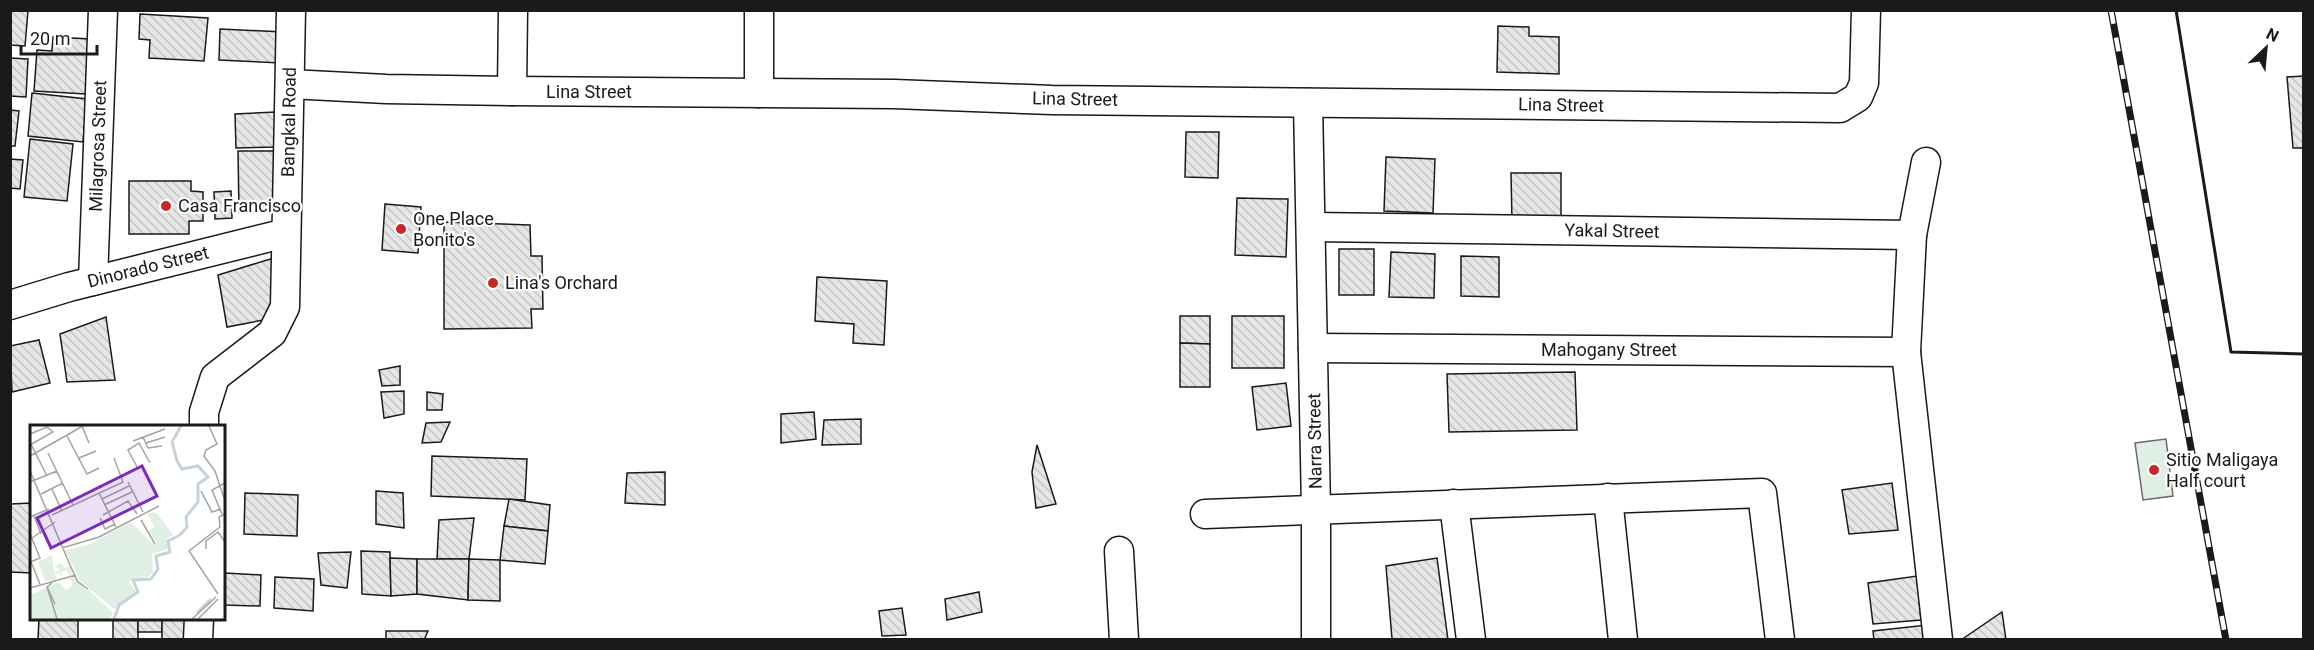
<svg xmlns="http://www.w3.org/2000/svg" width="2314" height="650" font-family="Roboto,sans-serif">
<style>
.garden{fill:#e0efe3;stroke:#6a6a6a;stroke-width:1.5}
.building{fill:url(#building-back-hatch);stroke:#1a1a1a;stroke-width:1.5}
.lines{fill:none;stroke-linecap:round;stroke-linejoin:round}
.minor-casing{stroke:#1a1a1a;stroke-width:31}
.minor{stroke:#fff;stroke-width:28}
.rail-casing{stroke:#1a1a1a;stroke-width:7}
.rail{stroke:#fff;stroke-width:4.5;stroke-dasharray:14;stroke-linecap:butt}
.wall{stroke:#1a1a1a;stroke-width:3}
.poi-dot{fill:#c62828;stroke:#fff;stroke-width:2}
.labels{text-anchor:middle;stroke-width:4.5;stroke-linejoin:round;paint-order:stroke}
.street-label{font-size:18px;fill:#1a1a1a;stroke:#fff}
.poi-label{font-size:18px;fill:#1a1a1a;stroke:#fff;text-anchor:start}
.inset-river{fill:none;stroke:#c6d2dc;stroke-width:3}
.inset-road{fill:none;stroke:#a3a3a3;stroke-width:1.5}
.view{fill:#7b2cbf;fill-opacity:0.15;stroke:#7b2cbf;stroke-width:3}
.inset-edge{fill:none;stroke:#1a1a1a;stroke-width:3}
</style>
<defs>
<pattern id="building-back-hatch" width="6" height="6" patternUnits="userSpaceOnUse" patternTransform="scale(1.5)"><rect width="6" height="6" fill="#e6e6e6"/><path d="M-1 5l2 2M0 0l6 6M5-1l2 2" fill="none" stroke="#c5c5c5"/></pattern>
</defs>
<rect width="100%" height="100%" fill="#fff"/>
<!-- garden -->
<polygon class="garden" points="2166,439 2173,496 2143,500 2135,443"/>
<!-- building -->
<g class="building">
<polygon points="10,10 28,11 25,46 10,45"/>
<polygon points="140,14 208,18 204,61 149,58 150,40 139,39"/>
<polygon points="1498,26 1529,27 1529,36 1559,37 1559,74 1497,72"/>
<polygon points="220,29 283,32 281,63 219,60"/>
<polygon points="53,37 90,39 86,94 34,91 37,50 52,51"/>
<polygon points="10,58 28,59 26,97 10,96"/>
<polygon points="2304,76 2304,148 2293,148 2287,77"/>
<polygon points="32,93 87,99 83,142 28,136"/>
<polygon points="10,110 19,111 15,146 10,146"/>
<polygon points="275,112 276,147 236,148 235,114"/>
<polygon points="1186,132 1219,132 1218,178 1185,177"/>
<polygon points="30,139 73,144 67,201 24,197"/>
<polygon points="238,151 276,151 277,212 239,212"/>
<polygon points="1386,157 1435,159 1433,213 1384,211"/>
<polygon points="10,159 23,160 20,189 10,188"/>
<polygon points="1511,173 1561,173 1561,222 1512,222"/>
<polygon points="129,181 191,181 191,191 203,192 203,221 189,221 189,234 129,234"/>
<polygon points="231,191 232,218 215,219 214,192"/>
<polygon points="1237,198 1288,199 1286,257 1235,255"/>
<polygon points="385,204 421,207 418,253 382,250"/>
<polygon points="444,222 530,225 531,256 542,256 543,309 531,309 532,328 444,329"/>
<rect x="1339" y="249" width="35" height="46"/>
<polygon points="1391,252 1435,254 1434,298 1389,297"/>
<polygon points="1461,256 1499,257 1499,297 1461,296"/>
<polygon points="277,257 279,317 227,327 218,275"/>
<polygon points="817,277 887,281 884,345 853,343 854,324 815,321"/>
<polygon points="1180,316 1210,316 1210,344 1180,343"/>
<rect x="1232" y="316" width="52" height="52"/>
<polygon points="106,317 115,380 67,382 60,334"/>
<polygon points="39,340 50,383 12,392 10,346"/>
<polygon points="1180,343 1210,344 1210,387 1180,387"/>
<polygon points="400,366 400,385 382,386 379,370"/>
<polygon points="1575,372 1577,430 1449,432 1447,374"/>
<polygon points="1286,383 1291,426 1257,430 1252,387"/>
<polygon points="404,391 404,414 384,418 381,392"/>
<polygon points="427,392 443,394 442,410 427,410"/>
<polygon points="814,412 816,439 781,443 781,414"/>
<polygon points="861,419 861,444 822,445 824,420"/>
<polygon points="450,422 441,442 422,443 426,423"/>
<polygon points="1037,445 1056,504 1036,508 1032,472"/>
<polygon points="432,456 527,459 525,500 431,496"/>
<polygon points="665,472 665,505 625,503 627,473"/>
<polygon points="1892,483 1898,530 1849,534 1842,490"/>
<polygon points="376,491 403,493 404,528 376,524"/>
<polygon points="245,493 298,495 297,536 244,534"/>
<polygon points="509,499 550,505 548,531 504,526"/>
<polygon points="32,503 32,573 10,572 10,504"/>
<polygon points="474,518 469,559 437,559 439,520"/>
<polygon points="504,526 548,531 545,564 500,560"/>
<polygon points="361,551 390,552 391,596 362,594"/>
<polygon points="351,552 347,588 321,585 318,553"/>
<polygon points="390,558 417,559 417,594 391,596"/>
<polygon points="1437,558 1448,640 1392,639 1386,566"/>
<polygon points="417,559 469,559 468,600 417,594"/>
<polygon points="469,559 500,560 500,601 468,600"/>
<polygon points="225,573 261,575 260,606 224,605"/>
<polygon points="1917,576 1921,620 1873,624 1868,583"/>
<polygon points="275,577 314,579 313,611 274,608"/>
<polygon points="979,592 982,612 947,620 945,599"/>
<polygon points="902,608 906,635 882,636 879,611"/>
<polygon points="2002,612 2006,640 1961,640"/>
<polygon points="39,618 78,618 78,640 38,640"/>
<rect x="113" y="618" width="25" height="22"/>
<rect x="138" y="618" width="24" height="14"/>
<rect x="162" y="618" width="29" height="22"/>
<polygon points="1927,625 1929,640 1874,640 1873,631"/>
<polygon points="386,631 428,631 424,640 386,640"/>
</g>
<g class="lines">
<!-- minor casing -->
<g class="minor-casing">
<g id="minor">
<polyline points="290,84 386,89 512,91 894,94 1052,100 1840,108 1858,97 1864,83 1866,10"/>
<polyline points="512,91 513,10"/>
<polyline points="759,93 759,10"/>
<polyline points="1308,103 1316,509 1316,640"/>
<polyline points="1926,162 1912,235 1906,352 1938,640"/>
<polyline points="1312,227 1912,235"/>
<polyline points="93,281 103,10"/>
<polyline points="10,305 69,287 286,233"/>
<polyline points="1313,348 1906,352"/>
<polyline points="204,426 204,412 215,377 272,333 285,307 291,10"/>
<polyline points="1608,498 1623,640"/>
<polyline points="1454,504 1471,640"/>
<polyline points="1205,514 1762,493 1780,640"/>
<polyline points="1119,551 1124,640"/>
<polyline points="198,640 199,618"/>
</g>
</g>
<!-- minor -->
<use href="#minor" class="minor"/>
<!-- rail casing -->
<g class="rail-casing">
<polyline id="rail" points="2111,10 2226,640"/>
</g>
<!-- rail -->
<use href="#rail" class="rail"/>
<!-- wall -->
<polyline class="wall" points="2176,10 2231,352 2304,354"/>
</g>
<!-- markers -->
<g class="poi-dot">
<circle cx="166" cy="206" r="6"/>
<circle cx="401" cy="229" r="6"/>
<circle cx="493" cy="283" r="6"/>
<circle cx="2154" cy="470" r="6"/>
</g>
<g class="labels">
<!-- street labels -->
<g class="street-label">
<text x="589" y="98">Lina Street</text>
<text transform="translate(1075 99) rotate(1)" y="6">Lina Street</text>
<text transform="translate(1561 105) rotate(1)" y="6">Lina Street</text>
<text transform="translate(289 122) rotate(-89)" y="6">Bangkal Road</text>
<text transform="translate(98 146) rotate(-88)" y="6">Milagrosa Street</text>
<text transform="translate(1612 231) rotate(1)" y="6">Yakal Street</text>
<text transform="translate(148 267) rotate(-14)" y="6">Dinorado Street</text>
<text x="1609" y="356">Mahogany Street</text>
<text transform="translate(1315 441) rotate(-91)" y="6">Narra Street</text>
</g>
<!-- poi labels -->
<g class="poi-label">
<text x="178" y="212">Casa Francisco</text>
<text x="413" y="225">One Place<tspan x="413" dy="21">Bonito's</tspan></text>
<text x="505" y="289">Lina's Orchard</text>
<text x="2166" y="466">Sitio Maligaya<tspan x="2166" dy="21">Half court</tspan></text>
</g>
</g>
<!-- overview -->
<g transform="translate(30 425)">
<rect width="195" height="195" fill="#fff"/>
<path d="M 122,87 L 128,89 L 143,110 L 136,114 L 138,124 L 122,129 L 123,147 L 118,152 L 102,153 L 99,157 L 106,167 L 84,184 L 50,156 L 35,125 L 58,120 L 101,97 L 124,120 L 127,118 L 119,106 L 125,102 L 117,89 ZM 22,130 L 24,147 L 30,145 L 25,141 L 31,138 L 35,143 L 40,141 L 43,149 L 39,151 L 37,145 L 31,147 L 33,152 L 29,148 L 25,149 L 27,155 L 15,156 L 8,137 ZM 45,152 L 83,188 L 80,194 L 0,194 L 0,170 L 29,157 L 36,165 L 43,160 L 39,153 Z" fill="#e0efe3"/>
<path class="inset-river" d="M 150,110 L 157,102 L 156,92 L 168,77 L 168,59 L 178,52 L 168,41 L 152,44 L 147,36 L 142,17 L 151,1M 167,188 L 181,174M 84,194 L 89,180 L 108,167 L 103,155 L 121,154 L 128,144 L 126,131 L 140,127 L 138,116 L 150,110"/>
<path class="inset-road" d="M 52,1 L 59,18M 179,1 L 187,19 L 176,25 L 174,31 L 185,46 L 195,76M 0,9 L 17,2 L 23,7 L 0,20M 37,11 L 57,49 L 69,43M 113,12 L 118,23 L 132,21M 103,16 L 135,4M 116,18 L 135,12M 1,19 L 17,51M 18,28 L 43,80M 0,31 L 53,1M 49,33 L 66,26M 107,42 L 98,25 L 109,18 L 120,38M 0,46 L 40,140 L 48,157 L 58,164M 0,57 L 27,46M 98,57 L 113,87M 22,64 L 32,86M 171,66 L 182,87 L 191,84M 69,68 L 86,102M 11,69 L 33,58M 72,74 L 99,61M 74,80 L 102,67M 192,89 L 182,65 L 195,58M 22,90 L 93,57 L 84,33M 73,90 L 98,76 L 107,89M 4,91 L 11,109M 0,92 L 19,84M 70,93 L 75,104 L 85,99M 111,95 L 125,119M 0,109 L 10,133 L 0,137M 2,113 L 25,97M 32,123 L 69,112 L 129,81M 176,124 L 176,116 L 188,107 L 195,117M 1,137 L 10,159M 22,158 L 17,162 L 25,179M 17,162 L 27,194M 0,163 L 46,150M 188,169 L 159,126 L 190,102 L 189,92 L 195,89M 162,194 L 186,172M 168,194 L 188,174"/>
<path class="view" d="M 112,41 L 127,71 L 21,123 L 7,93 Z"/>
<rect width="195" height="195" class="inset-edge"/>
</g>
<!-- border -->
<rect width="2314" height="650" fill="none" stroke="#1a1a1a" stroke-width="24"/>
<!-- north arrow -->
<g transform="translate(2266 48) rotate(26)" stroke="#ffffff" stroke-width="4.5" paint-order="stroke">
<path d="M0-4.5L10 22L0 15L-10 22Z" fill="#1a1a1a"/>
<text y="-9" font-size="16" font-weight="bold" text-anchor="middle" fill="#1a1a1a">N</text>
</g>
<!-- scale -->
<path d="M21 45v9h76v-9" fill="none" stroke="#1a1a1a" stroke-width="3"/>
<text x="30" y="45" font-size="18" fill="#1a1a1a" stroke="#ffffff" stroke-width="4.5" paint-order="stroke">20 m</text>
</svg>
